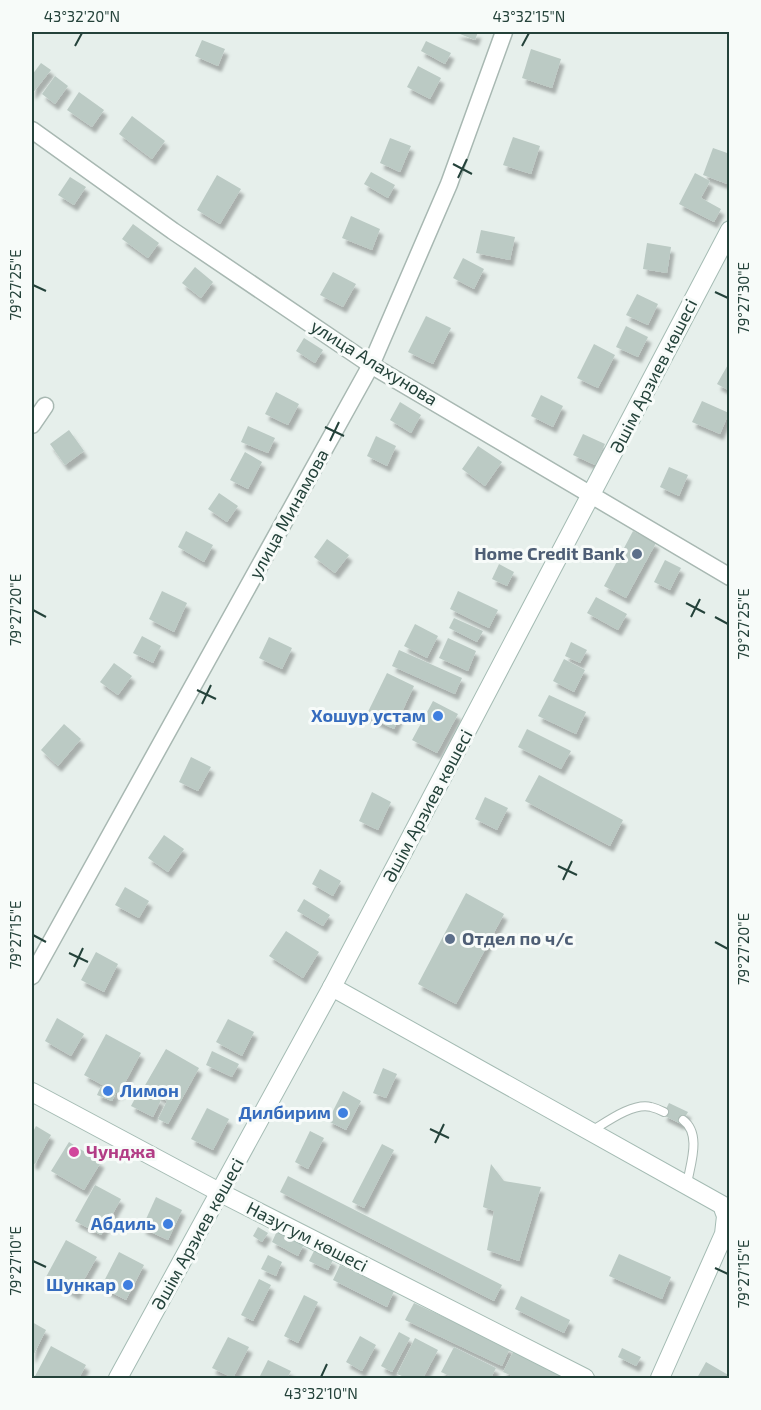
<svg xmlns="http://www.w3.org/2000/svg" width="761" height="1410" font-family="'Exo 2',sans-serif">
<style>
.building{fill:#bbcac4;filter:url(#shadow)}
.lines{fill:none;stroke-linecap:round;stroke-linejoin:round}
.lane-casing{stroke:#a8b8b2;stroke-width:10}
.street-casing{stroke:#a8b8b2;stroke-width:19}
.secondary-casing{stroke:#a4bbb3;stroke-width:20}
.lane{stroke:#fff;stroke-width:8}
.street{stroke:#fff;stroke-width:16}
.secondary{stroke:#fff;stroke-width:18}
.ticks{fill:none;stroke:#24423a;stroke-width:2}
.service-dot{fill:#5c6f8a;stroke:#f7fbf9;stroke-width:2}
.shop-dot{fill:#3f7fe0;stroke:#f7fbf9;stroke-width:2}
.hotel-dot{fill:#d1479c;stroke:#f7fbf9;stroke-width:2}
.labels{text-anchor:middle;stroke-width:6;stroke-linejoin:round;paint-order:stroke}
.street-label{font-size:18px;fill:#24423a;stroke:#f7fbf9}
.service-label{font-size:18px;font-weight:bold;fill:#4e5e75;stroke:#f7fbf9;text-anchor:end}
.shop-label{font-size:18px;font-weight:bold;fill:#366cbe;stroke:#f7fbf9;text-anchor:end}
.hotel-label{font-size:18px;font-weight:bold;fill:#b23c85;stroke:#f7fbf9;text-anchor:start}
.neatline{fill:none;stroke:#24423a;stroke-width:2}
.ticks-label{font-size:15px;text-anchor:middle;fill:#24423a}
</style>
<defs>
<filter id="shadow"><feDropShadow dx="3.5" dy="6" stdDeviation="1.5" flood-color="#0004"/></filter>
</defs>
<rect width="100%" height="100%" fill="#e6efeb"/>
<!-- building -->
<g class="building">
<polygon points="455,32 478,32 475,40"/>
<polygon points="202,40 225,49 218,66 195,56"/>
<polygon points="426,41 451,53 445,64 421,51"/>
<polygon points="531,49 561,59 552,88 522,78"/>
<polygon points="41,63 51,70 32,94 32,75"/>
<polygon points="418,66 441,78 430,99 407,87"/>
<polygon points="55,76 68,86 55,104 42,94"/>
<polygon points="79,92 104,110 92,127 67,110"/>
<polygon points="132,116 165,141 152,159 119,134"/>
<polygon points="513,137 540,146 531,174 503,165"/>
<polygon points="390,138 411,146 400,172 380,163"/>
<polygon points="713,148 730,154 730,185 703,175"/>
<polygon points="371,172 395,185 388,198 364,184"/>
<polygon points="695,173 710,181 701,198 721,209 714,222 679,204"/>
<polygon points="217,175 241,189 220,224 197,210"/>
<polygon points="70,177 86,187 74,205 58,195"/>
<polygon points="351,216 380,229 372,250 342,238"/>
<polygon points="133,224 159,243 148,258 122,239"/>
<polygon points="481,230 515,237 510,260 476,253"/>
<polygon points="647,243 671,247 667,273 643,269"/>
<polygon points="463,258 484,269 474,289 453,278"/>
<polygon points="195,267 213,282 201,298 182,283"/>
<polygon points="333,272 356,284 343,307 320,295"/>
<polygon points="637,294 658,304 648,325 626,315"/>
<polygon points="426,316 451,328 433,364 408,352"/>
<polygon points="626,326 648,337 638,357 616,347"/>
<polygon points="304,338 323,350 315,363 296,351"/>
<polygon points="594,344 615,355 598,388 577,378"/>
<polygon points="730,361 730,391 717,384"/>
<polygon points="276,392 299,404 288,425 265,414"/>
<polygon points="541,395 563,406 553,427 531,416"/>
<polygon points="702,401 729,413 720,434 692,422"/>
<polygon points="400,402 421,415 411,433 390,420"/>
<polygon points="248,426 275,438 268,453 241,442"/>
<polygon points="69,430 84,451 65,465 50,444"/>
<polygon points="583,434 605,444 595,465 573,455"/>
<polygon points="376,436 396,446 387,466 367,456"/>
<polygon points="478,446 502,462 485,486 462,469"/>
<polygon points="245,452 262,462 248,489 230,480"/>
<polygon points="669,467 688,475 679,496 660,487"/>
<polygon points="219,493 238,506 227,522 208,509"/>
<polygon points="186,531 213,545 204,562 178,547"/>
<polygon points="633,531 656,543 626,598 604,586"/>
<polygon points="327,539 349,555 335,573 314,557"/>
<polygon points="665,560 681,568 670,590 654,582"/>
<polygon points="499,564 514,572 507,586 492,579"/>
<polygon points="162,591 187,603 174,632 149,619"/>
<polygon points="458,591 498,610 489,628 450,609"/>
<polygon points="596,597 627,614 618,630 587,613"/>
<polygon points="454,618 483,631 477,642 449,628"/>
<polygon points="415,624 438,636 427,658 404,646"/>
<polygon points="142,636 161,646 153,663 133,653"/>
<polygon points="269,637 292,648 282,669 259,658"/>
<polygon points="448,638 476,651 468,671 439,658"/>
<polygon points="571,642 587,650 580,663 565,656"/>
<polygon points="399,650 462,678 455,694 392,666"/>
<polygon points="564,659 585,670 574,692 553,681"/>
<polygon points="114,663 132,676 118,695 100,682"/>
<polygon points="387,673 414,686 394,729 366,716"/>
<polygon points="549,695 586,712 576,734 538,716"/>
<polygon points="433,701 458,714 437,753 412,740"/>
<polygon points="64,724 81,739 58,766 41,750"/>
<polygon points="527,729 571,751 561,769 518,747"/>
<polygon points="191,757 211,767 198,791 179,782"/>
<polygon points="539,775 623,820 610,846 525,801"/>
<polygon points="372,792 391,802 378,830 359,821"/>
<polygon points="485,797 508,808 497,830 475,819"/>
<polygon points="164,835 184,849 168,872 148,858"/>
<polygon points="320,869 341,881 333,896 312,884"/>
<polygon points="125,887 149,901 139,918 115,905"/>
<polygon points="466,893 504,914 456,1004 418,984"/>
<polygon points="304,899 330,915 323,926 297,911"/>
<polygon points="286,931 319,952 303,978 269,956"/>
<polygon points="96,952 118,964 104,992 81,980"/>
<polygon points="57,1018 84,1034 71,1056 45,1041"/>
<polygon points="228,1019 254,1032 242,1056 216,1042"/>
<polygon points="106,1034 141,1053 119,1094 84,1075"/>
<polygon points="166,1049 199,1068 168,1124 158,1119 167,1101 144,1087"/>
<polygon points="212,1051 239,1064 232,1077 206,1065"/>
<polygon points="383,1068 397,1074 386,1098 373,1093"/>
<polygon points="101,1086 116,1093 112,1101 97,1095"/>
<polygon points="140,1089 161,1100 153,1117 131,1106"/>
<polygon points="343,1091 361,1101 346,1130 328,1121"/>
<polygon points="669,1103 688,1112 681,1124 663,1115"/>
<polygon points="207,1108 229,1119 213,1150 191,1139"/>
<polygon points="36,1126 51,1135 35,1164 32,1163 32,1134"/>
<polygon points="310,1131 324,1138 308,1169 295,1162"/>
<polygon points="69,1142 101,1162 84,1190 51,1171"/>
<polygon points="382,1144 394,1150 364,1208 352,1202"/>
<polygon points="491,1164 504,1181 541,1187 519,1261 487,1250 494,1211 483,1207"/>
<polygon points="288,1176 502,1285 494,1301 280,1192"/>
<polygon points="95,1185 121,1199 101,1235 75,1221"/>
<polygon points="156,1197 182,1210 168,1240 142,1228"/>
<polygon points="258,1227 268,1233 262,1242 253,1236"/>
<polygon points="277,1231 304,1244 298,1256 272,1242"/>
<polygon points="66,1240 97,1257 76,1294 46,1277"/>
<polygon points="314,1251 333,1260 328,1270 309,1261"/>
<polygon points="119,1252 144,1265 126,1300 101,1287"/>
<polygon points="619,1254 671,1277 662,1299 609,1276"/>
<polygon points="268,1255 282,1262 276,1276 261,1269"/>
<polygon points="340,1265 394,1291 387,1307 333,1280"/>
<polygon points="259,1279 271,1285 253,1321 241,1315"/>
<polygon points="304,1295 318,1302 298,1343 284,1336"/>
<polygon points="521,1296 570,1320 564,1333 515,1309"/>
<polygon points="414,1303 510,1348 502,1366 405,1320"/>
<polygon points="32,1322 46,1330 32,1358"/>
<polygon points="399,1332 410,1338 392,1372 381,1366"/>
<polygon points="360,1336 376,1345 362,1371 346,1362"/>
<polygon points="228,1337 249,1347 233,1378 212,1368"/>
<polygon points="415,1338 438,1350 423,1378 407,1378 397,1374"/>
<polygon points="51,1346 86,1365 79,1378 34,1378"/>
<polygon points="454,1347 496,1368 491,1378 454,1378 441,1372"/>
<polygon points="622,1348 641,1357 636,1366 618,1357"/>
<polygon points="513,1352 568,1378 517,1378 503,1372"/>
<polygon points="268,1360 291,1371 287,1378 265,1378 260,1376"/>
<polygon points="706,1362 730,1376 730,1378 697,1378"/>
</g>
<g class="lines">
<!-- lane casing -->
<g class="lane-casing">
<g id="lane">
<path d="M 683,1120 C 702,1134 690,1165 687,1184"/>
<path d="M 590,1132 C 605,1123 633,1102 651,1107 C 655,1108 660,1110 664,1112"/>
</g>
</g>
<!-- street casing -->
<g class="street-casing">
<g id="street">
<polyline points="32,130 173,231 371,365 730,577"/>
<polyline points="32,425 45,406"/>
<polyline points="32,976 371,365 449,184 504,32"/>
</g>
</g>
<!-- secondary casing -->
<g class="secondary-casing">
<g id="secondary">
<polyline points="332,987 722,1205 726,1216 724,1234 660,1378"/>
<polyline points="32,1092 221,1193 585,1378"/>
<polyline points="118,1378 332,987 730,230"/>
</g>
</g>
<!-- lane -->
<use href="#lane" class="lane"/>
<!-- street -->
<use href="#street" class="street"/>
<!-- secondary -->
<use href="#secondary" class="secondary"/>
</g>
<!-- ticks -->
<path class="ticks" d="M 75,46 L 82,33M 522,46 L 529,33M 453,164 L 472,174M 458,178 L 467,159M 33,285 L 46,291M 715,292 L 728,298M 325,427 L 344,436M 330,441 L 339,422M 686,603 L 705,613M 33,610 L 46,617M 691,617 L 700,599M 715,617 L 728,624M 197,690 L 216,699M 202,704 L 211,685M 558,866 L 577,875M 563,880 L 572,861M 33,935 L 46,942M 715,942 L 728,949M 69,953 L 88,962M 74,967 L 83,948M 430,1129 L 449,1138M 435,1143 L 444,1124M 33,1261 L 46,1267M 715,1268 L 728,1274M 321,1377 L 327,1364"/>
<!-- markers -->
<g class="service-dot">
<circle cx="637" cy="554" r="6"/>
<circle cx="450" cy="939" r="6"/>
</g>
<g class="shop-dot">
<circle cx="438" cy="716" r="6"/>
<circle cx="108" cy="1091" r="6"/>
<circle cx="343" cy="1113" r="6"/>
<circle cx="168" cy="1224" r="6"/>
<circle cx="128" cy="1285" r="6"/>
</g>
<circle class="hotel-dot" cx="74" cy="1152" r="6"/>
<g class="labels">
<!-- street labels -->
<g class="street-label">
<text transform="translate(374 363) rotate(32)" y="6">улица Алахунова</text>
<text transform="translate(654 376) rotate(-63)" y="6">Әшім Арзиев көшесі</text>
<text transform="translate(289 514) rotate(-61)" y="6">улица Минамова</text>
<text transform="translate(428 806) rotate(-62)" y="6">Әшім Арзиев көшесі</text>
<text transform="translate(198 1234) rotate(-61)" y="6">Әшім Арзиев көшесі</text>
<text transform="translate(307 1237) rotate(27)" y="6">Назугум көшесі</text>
</g>
<!-- service labels -->
<g class="service-label">
<text x="625" y="560">Home Credit Bank</text>
<text x="462" y="945" text-anchor="start">Отдел по ч/с</text>
</g>
<!-- shop labels -->
<g class="shop-label">
<text x="426" y="722">Хошур устам</text>
<text x="120" y="1097" text-anchor="start">Лимон</text>
<text x="331" y="1119">Дилбирим</text>
<text x="156" y="1230">Абдиль</text>
<text x="116" y="1291">Шункар</text>
</g>
<!-- hotel labels -->
<g class="hotel-label">
<text x="86" y="1158">Чунджа</text>
</g>
</g>
<!-- border -->
<rect width="761" height="1410" fill="none" stroke="#f7fbf9" stroke-width="66"/>
<rect x="33" y="33" width="695" height="1344" class="neatline"/>
<g class="ticks-label">
<text x="82" y="22">43°32'20"N</text>
<text x="529" y="22">43°32'15"N</text>
<text transform="translate(16 285) rotate(-90)" y="5">79°27'25"E</text>
<text transform="translate(744 298) rotate(-90)" y="5">79°27'30"E</text>
<text transform="translate(16 610) rotate(-90)" y="5">79°27'20"E</text>
<text transform="translate(744 624) rotate(-90)" y="5">79°27'25"E</text>
<text transform="translate(16 935) rotate(-90)" y="5">79°27'15"E</text>
<text transform="translate(744 949) rotate(-90)" y="5">79°27'20"E</text>
<text transform="translate(16 1261) rotate(-90)" y="5">79°27'10"E</text>
<text transform="translate(744 1274) rotate(-90)" y="5">79°27'15"E</text>
<text x="321" y="1399">43°32'10"N</text>
</g>
</svg>
